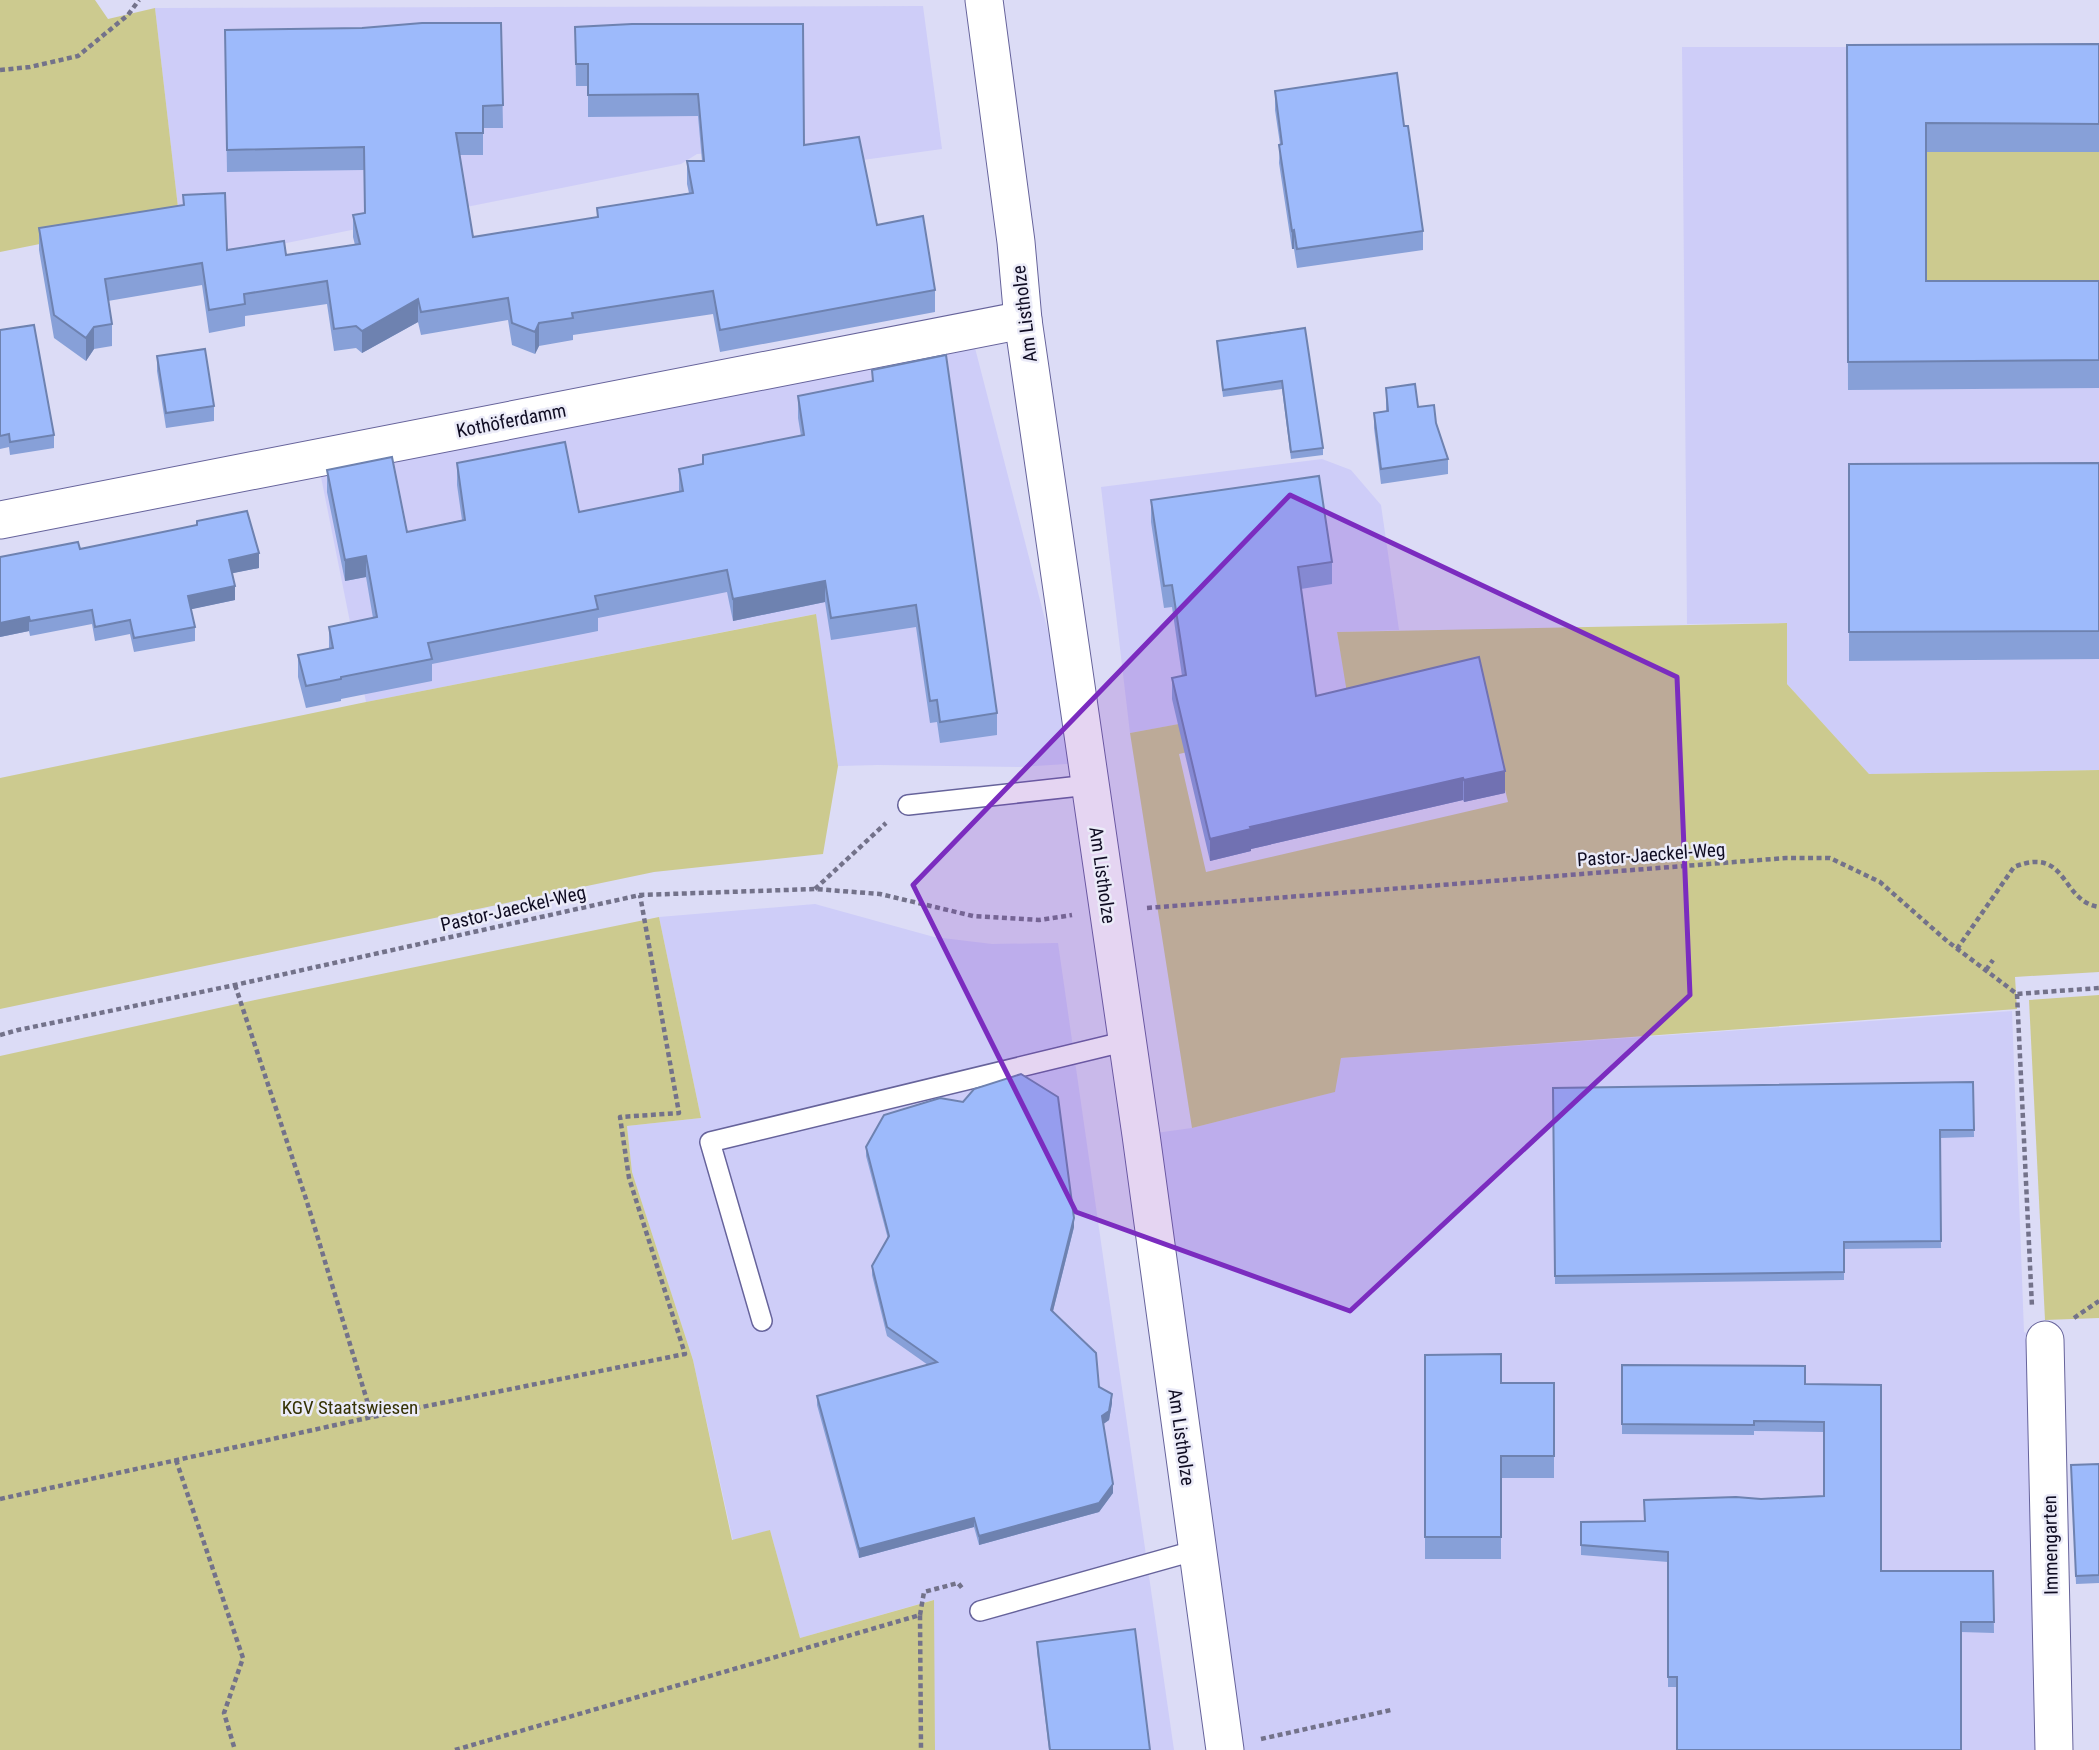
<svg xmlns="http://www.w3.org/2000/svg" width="2099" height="1750" font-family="'Roboto Condensed',sans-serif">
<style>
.built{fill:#cecdf8}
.green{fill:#ccca8f;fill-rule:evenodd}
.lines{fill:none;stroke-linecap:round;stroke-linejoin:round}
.service-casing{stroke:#66639b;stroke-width:22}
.minor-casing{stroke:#66639b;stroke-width:39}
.path{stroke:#73728a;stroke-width:4.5;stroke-dasharray:5 3.5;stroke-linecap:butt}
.service{stroke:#fff;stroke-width:19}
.minor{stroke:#fff;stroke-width:37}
.wall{fill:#87a0d8}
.shaded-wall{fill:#6e82b0}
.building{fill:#9dbafb;stroke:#6e82b0;stroke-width:2}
.marked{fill:#7b2cbf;fill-opacity:0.2;stroke:#7b2cbf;stroke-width:5;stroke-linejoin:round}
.labels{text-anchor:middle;stroke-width:5;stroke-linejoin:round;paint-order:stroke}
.street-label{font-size:19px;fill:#0f0c22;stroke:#ebebf8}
.park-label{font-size:19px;fill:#353205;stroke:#ebebf8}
</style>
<rect width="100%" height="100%" fill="#dcdcf6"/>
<!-- built -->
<g class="built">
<polygon points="923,6 942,149 805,168 714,153 697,154 681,164 187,263 179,216 155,8"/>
<polygon points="1682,47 2099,47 2099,770 1869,774 1787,684 1786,623 1687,624"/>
<polygon points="974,344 1082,763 1019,767 878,765 838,766 815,614 366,702 318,462"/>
<polygon points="1322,459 1351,470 1381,505 1399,630 1337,632 1348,693 1130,733 1101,487"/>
<polygon points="815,904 934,937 992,944 1058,943 1174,1750 935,1750 933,1600 800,1638 770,1530 733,1541 693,1360 632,1172 627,1126 701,1118 659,917"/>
<polygon points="2012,1011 2024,1332 2045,1340 2053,1750 1224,1750 1141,1135 1192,1128 1334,1092 1341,1058"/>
</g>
<!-- green -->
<g class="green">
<polygon points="0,0 95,0 108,19 155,8 179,216 0,252"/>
<rect x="1926" y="152" width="173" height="157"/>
<polygon points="816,614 838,766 823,854 654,872 0,1009 0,778 366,702"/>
<path d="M 1787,623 L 1787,684 L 1869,774 L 2099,770 L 2099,972 L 2015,977 L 2017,1009 L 1341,1058 L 1335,1092 L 1192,1128 L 1130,733 L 1347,693 L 1337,632 ZM 1479,683 L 1508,802 L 1206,872 L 1179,754 Z"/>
<polygon points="659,917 701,1118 627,1126 632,1172 693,1360 732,1540 770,1530 800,1638 934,1600 935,1750 0,1750 0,1056 255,1000"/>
<polygon points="2099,995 2099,1318 2045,1320 2029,1000"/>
</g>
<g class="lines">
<!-- service casing -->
<g class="service-casing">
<g id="service">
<polyline points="908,805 1089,785"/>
<polyline points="762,1321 710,1142 1127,1041"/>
<polyline points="980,1611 1197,1550"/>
</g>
</g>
<!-- minor casing -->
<g class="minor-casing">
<g id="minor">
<polyline points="984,0 1016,242 1023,320 1141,1135 1225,1750"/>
<polyline points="0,520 1023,320"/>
<polyline points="2045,1340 2054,1750"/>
</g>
</g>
<!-- path -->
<g class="path">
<polyline points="0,70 30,67 78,56 128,15 139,0"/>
<polyline points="815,889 886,823"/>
<polyline points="1147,908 1786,858 1830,858 1880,882 1947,941 2017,994 2099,988"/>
<path d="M 1957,949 L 2014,867 C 2068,845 2060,901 2099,907"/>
<polyline points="1986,970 1993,960"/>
<polyline points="235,985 307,1202 372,1417"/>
<polyline points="2017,994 2032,1307"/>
<polyline points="0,1035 18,1030 235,985 640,895 815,889 880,894 973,916 1039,920 1072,915"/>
<polyline points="2074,1318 2099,1301"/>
<polyline points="176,1460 243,1658 224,1713 235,1750"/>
<polyline points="0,1499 372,1417 685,1354 629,1178 620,1117 679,1113 640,895"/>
<polyline points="920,1615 924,1592 958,1583 962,1588"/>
<polyline points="1261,1739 1391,1710"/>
<polyline points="455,1750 920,1615 921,1750"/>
</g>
<!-- service -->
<use href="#service" class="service"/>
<!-- minor -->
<use href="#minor" class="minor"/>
</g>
<!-- wall -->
<g class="wall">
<polygon points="501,23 503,128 483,128 483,155 460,155 473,237 597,217 597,208 689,193 687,184 687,161 702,161 698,116 588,117 588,86 576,86 575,27 804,145 877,225 935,290 935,312 720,352 713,314 573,335 573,340 539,346 535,354 512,345 508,320 421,335 418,322 362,353 356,348 334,351 327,304 245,316 245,326 209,333 202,285 108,301 112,324 112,346 94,349 86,361 54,338 39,250 39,228 227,250 286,255 355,245 353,237 353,215 365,213 364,170 227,172 225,53 362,28"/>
<polygon points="2099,44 2099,152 1926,152 1926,281 2099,281 2099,388 1848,390 1847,45"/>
<polygon points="1275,91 1404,126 1423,231 1423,250 1297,268 1294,249 1292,249 1279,163 1280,144 1275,110"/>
<polygon points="1305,328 1323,448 1323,455 1291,459 1282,389 1223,397 1217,341"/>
<polygon points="0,330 54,435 54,448 10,455 9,447 0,449"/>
<polygon points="157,356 214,406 214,421 166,428 157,371"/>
<polygon points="872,370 997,713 997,735 940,743 937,722 930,723 916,627 831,640 825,602 733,621 727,592 598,618 598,631 432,664 432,681 341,699 341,701 306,708 298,677 298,655 329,649 329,627 373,618 366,577 345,581 327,492 327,470 407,532 462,520 457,485 457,463 579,512 679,492 679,469 703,464 801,436 798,418 798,396 872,382"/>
<polygon points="1386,388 1418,407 1436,423 1448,459 1448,474 1381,484 1374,428 1374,413 1386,411"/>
<polygon points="2099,463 2099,659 1849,661 1849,464"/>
<polygon points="1151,500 1332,562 1332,584 1301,589 1316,696 1505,793 1464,802 1463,800 1251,849 1251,851 1210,861 1172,699 1172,678 1182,676 1172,607 1164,608 1151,522"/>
<polygon points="197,521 259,568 232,573 235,600 191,609 195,627 195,641 134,652 130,634 95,641 92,624 30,636 29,631 0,637 0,557 80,549 197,525"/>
<polygon points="1973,1082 1974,1137 1940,1138 1941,1248 1844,1249 1844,1280 1555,1284 1553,1088"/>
<polygon points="866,1147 1074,1227 1053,1311 1099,1387 1112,1403 1109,1420 1103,1424 1113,1493 1099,1512 979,1545 974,1527 859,1558 817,1405 817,1396 928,1365 887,1336 872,1275 872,1266 888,1239 866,1156"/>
<polygon points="1425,1355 1501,1383 1554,1383 1554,1478 1501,1478 1501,1559 1425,1559"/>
<polygon points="1622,1365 1805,1384 1881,1385 1881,1571 1993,1571 1994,1633 1961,1632 1677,1687 1668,1687 1668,1562 1581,1555 1581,1522 1645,1521 1644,1500 1761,1499 1824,1496 1824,1432 1754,1431 1754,1435 1622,1434"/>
<polygon points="2099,1464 2099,1583 2076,1584 2071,1465"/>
<polygon points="1037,1642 1150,1750 1049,1750 1037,1652"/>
</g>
<!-- shaded-wall -->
<g class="shaded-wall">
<polygon points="1294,230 1294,249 1292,249 1292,231"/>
<polygon points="418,299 418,322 362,353 362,331"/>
<polygon points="539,323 539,346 535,354 535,332"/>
<polygon points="94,327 94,349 86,361 86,338"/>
<polygon points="259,553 259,568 229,574 229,560"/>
<polygon points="366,556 366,577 345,581 345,560"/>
<polygon points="825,581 825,602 733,621 733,599"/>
<polygon points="235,586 235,600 188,610 188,596"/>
<polygon points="29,617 29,631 0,637 0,623"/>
<polygon points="1505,771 1505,793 1464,802 1464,780"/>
<polygon points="1463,778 1463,800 1251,849 1251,851 1210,861 1210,839 1250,827"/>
<polygon points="1074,1218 1074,1227 1051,1319 1051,1310"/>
<polygon points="1112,1394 1112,1403 1109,1420 1102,1425 1102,1416"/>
<polygon points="1113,1484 1113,1493 1099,1512 979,1545 979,1536"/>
<polygon points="974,1518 974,1527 859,1558 859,1549"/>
</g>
<!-- building -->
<g class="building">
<polygon points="422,23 501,23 503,105 483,106 483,133 456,133 473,237 598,217 597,208 693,193 687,161 704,161 698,94 588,95 588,64 576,64 575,27 632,24 803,24 804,145 859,137 877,225 923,216 935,290 720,330 713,291 572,313 573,318 539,323 535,332 512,323 508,298 421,312 418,299 362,331 356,326 334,329 327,281 244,294 245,304 209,310 202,263 105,279 112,324 94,327 86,338 54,315 39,228 184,205 183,195 225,193 227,250 284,241 286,255 360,244 353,215 365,213 364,147 227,150 225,30 362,28"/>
<polygon points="2099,44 2099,124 1926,123 1926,281 2099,281 2099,360 1848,362 1847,45"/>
<polygon points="1397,73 1404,126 1408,126 1423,231 1297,249 1294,230 1292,231 1279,145 1282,144 1275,91"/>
<polygon points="34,325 54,435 10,442 9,434 0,436 0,330"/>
<polygon points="1305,328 1323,448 1291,452 1282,381 1223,390 1217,341"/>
<polygon points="205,349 214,406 166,413 157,356"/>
<polygon points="946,355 997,713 940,722 937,700 930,701 916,605 831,618 825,581 733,599 727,570 595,596 598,609 428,643 432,659 341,677 341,679 306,686 298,655 333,648 329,627 377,617 366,556 345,560 327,470 392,457 407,532 465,520 457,463 565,442 579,512 683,491 679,469 703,464 703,455 804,435 798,396 873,381 872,370"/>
<polygon points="1415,384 1418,407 1434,405 1436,423 1448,459 1381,469 1374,413 1388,411 1386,388"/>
<polygon points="2099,463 2099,631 1849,632 1849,464"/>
<polygon points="1319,476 1332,562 1298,567 1316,696 1479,657 1505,771 1464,780 1463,778 1250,827 1251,829 1210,839 1172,678 1186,675 1172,585 1164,586 1151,500"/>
<polygon points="247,511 259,553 229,560 235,586 188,596 195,627 134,638 130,620 95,627 92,610 30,621 29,617 0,623 0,557 78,542 80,549 197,525 197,521"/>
<polygon points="1021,1074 1058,1097 1074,1218 1051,1310 1096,1353 1099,1387 1112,1394 1109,1411 1102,1416 1113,1484 1099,1503 979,1536 974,1518 859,1549 817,1396 937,1362 887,1327 872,1266 889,1236 866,1147 884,1115 940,1098 963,1102 974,1089"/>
<polygon points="1973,1082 1974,1130 1940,1130 1941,1241 1844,1242 1844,1272 1555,1276 1553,1088"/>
<polygon points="1501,1354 1501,1383 1554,1383 1554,1456 1501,1456 1501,1537 1425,1537 1425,1355"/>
<polygon points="1622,1365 1805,1366 1805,1384 1881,1385 1881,1571 1993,1571 1994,1622 1961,1622 1961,1750 1677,1750 1677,1677 1668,1677 1668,1552 1581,1545 1581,1522 1645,1521 1644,1500 1736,1497 1761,1499 1824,1496 1824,1422 1754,1421 1754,1425 1622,1424"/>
<polygon points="2099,1464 2099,1575 2076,1576 2071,1465"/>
<polygon points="1135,1629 1150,1750 1050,1750 1037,1642"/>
</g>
<!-- marked area -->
<path class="marked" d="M 1290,495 L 1677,677 L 1690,995 L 1350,1311 L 1076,1212 L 913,885 Z"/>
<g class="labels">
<!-- street labels -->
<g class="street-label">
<text transform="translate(1024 314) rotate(-97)" y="7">Am Listholze</text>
<text transform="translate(511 420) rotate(-11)" y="7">Kothöferdamm</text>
<text transform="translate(1651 854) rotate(-4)" y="7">Pastor-Jaeckel-Weg</text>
<text transform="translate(1103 875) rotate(82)" y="7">Am Listholze</text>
<text transform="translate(513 908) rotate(-13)" y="7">Pastor-Jaeckel-Weg</text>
<text transform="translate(1182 1437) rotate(82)" y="7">Am Listholze</text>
<text transform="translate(2050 1545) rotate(-91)" y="7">Immengarten</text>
</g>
<!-- park labels -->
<g class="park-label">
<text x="350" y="1414">KGV Staatswiesen</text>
</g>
</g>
</svg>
